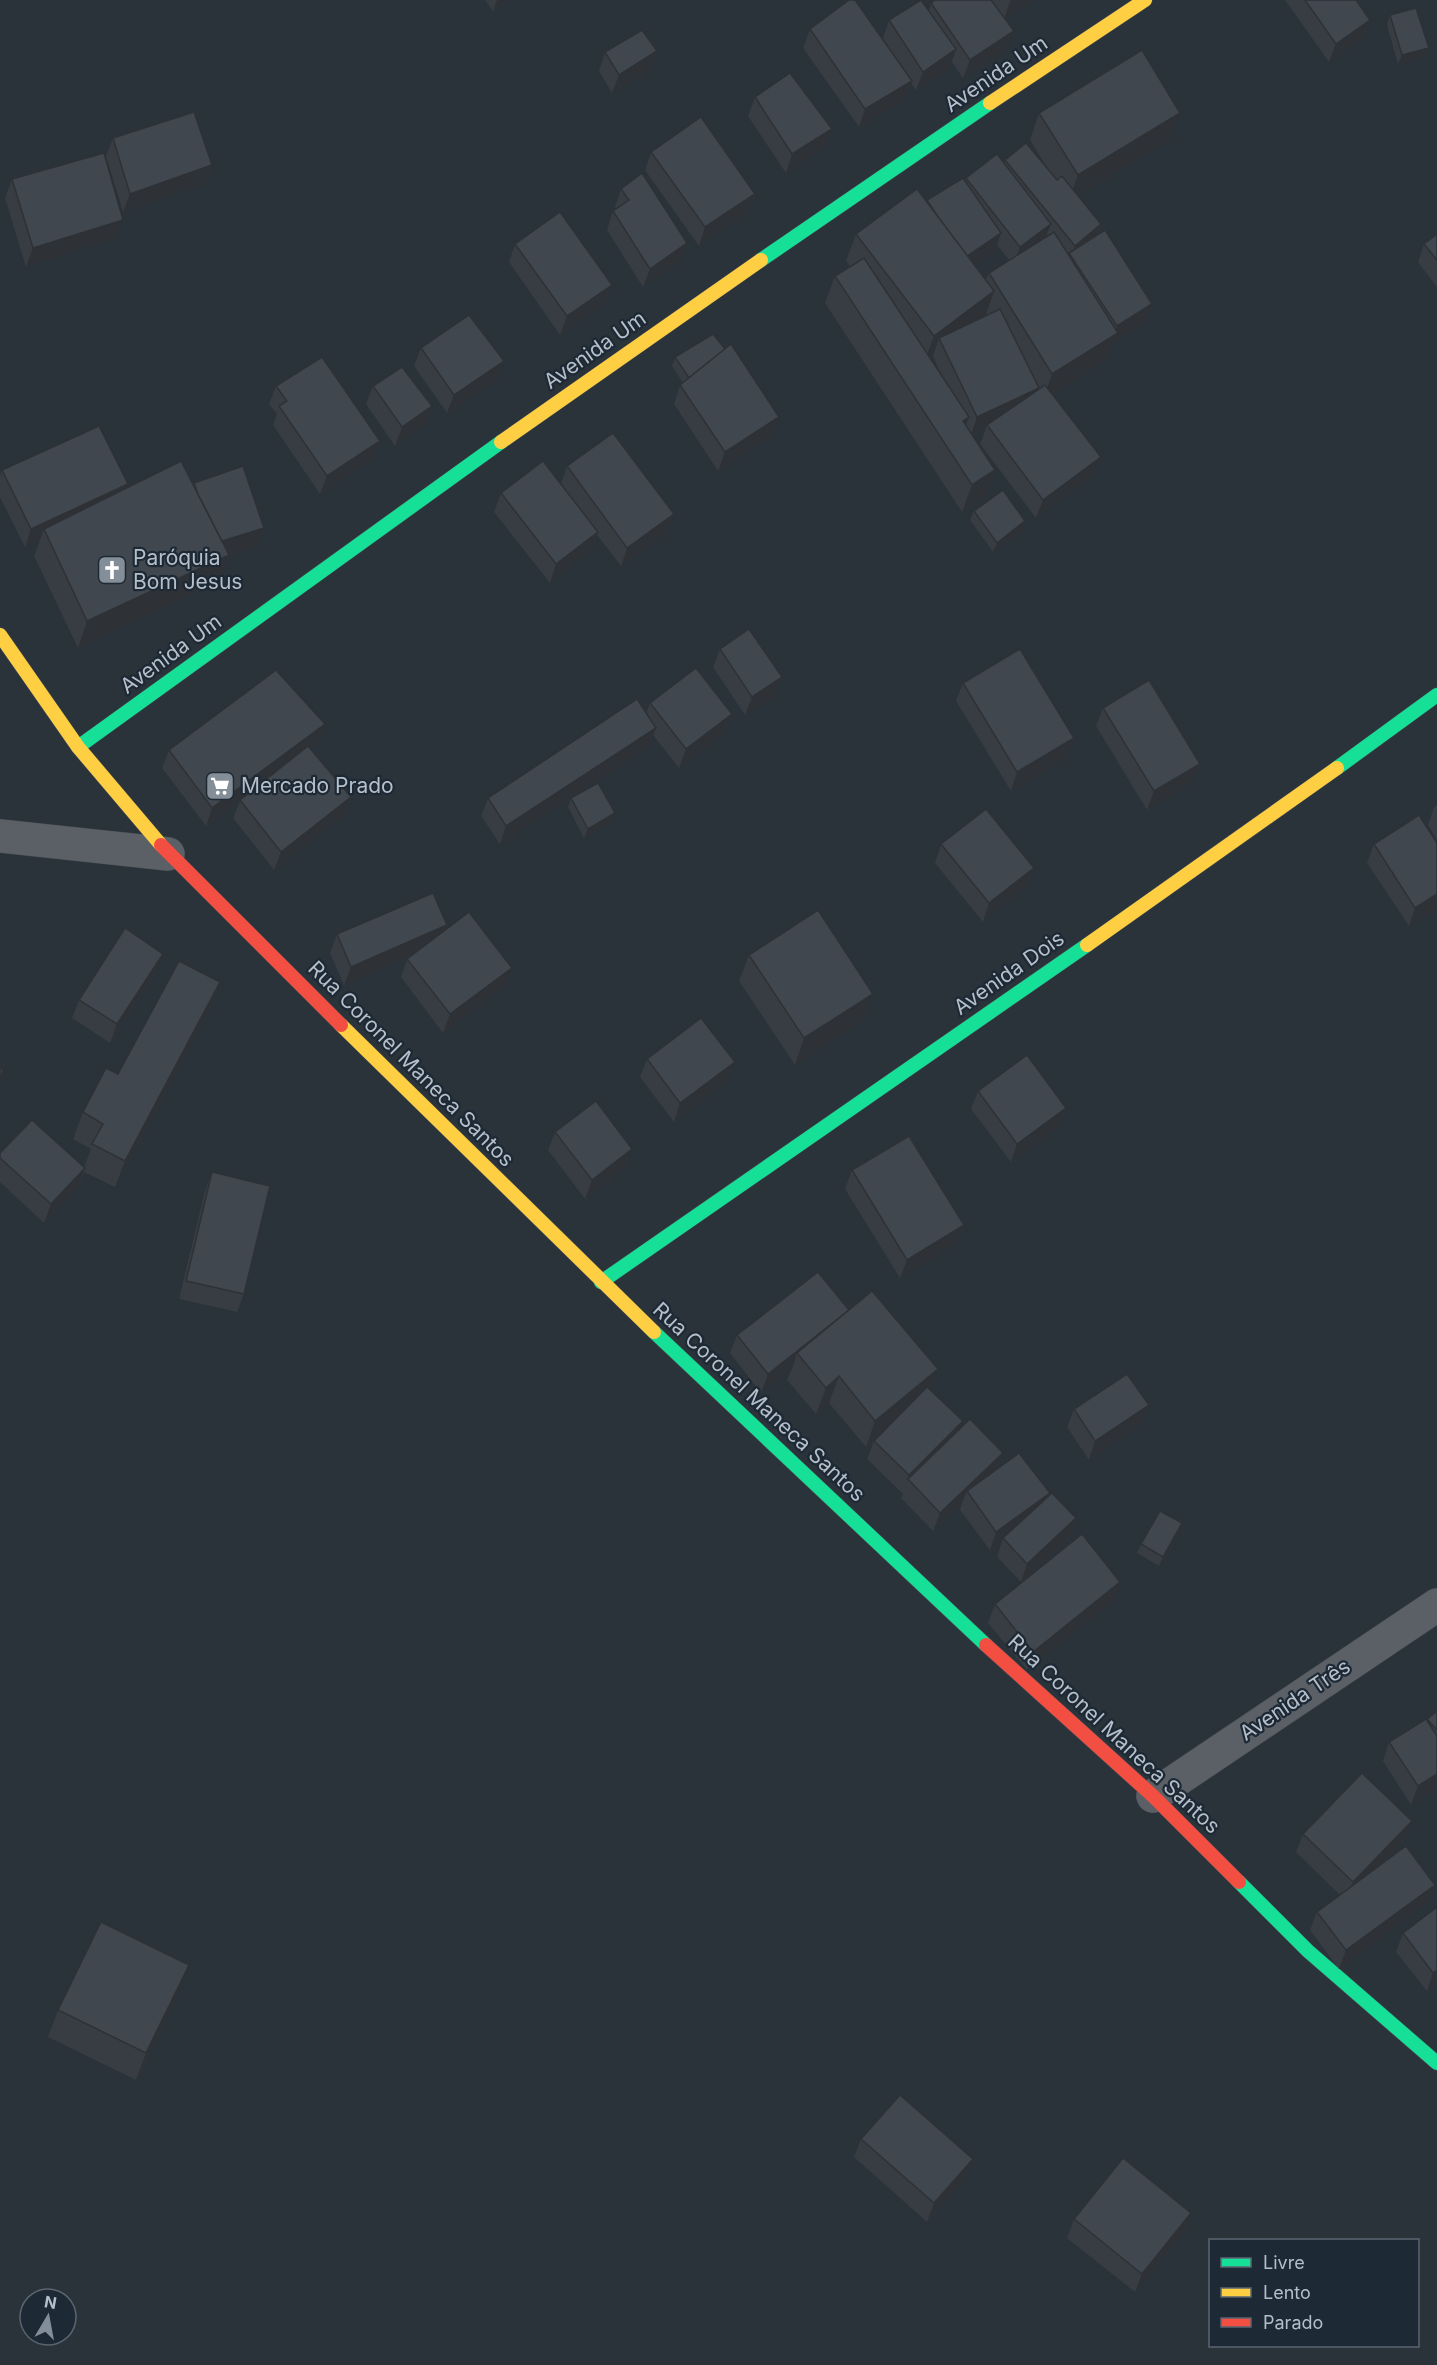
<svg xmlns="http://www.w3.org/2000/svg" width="1437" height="2365" font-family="Inter,sans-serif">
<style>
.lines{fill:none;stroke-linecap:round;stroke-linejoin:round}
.street-casing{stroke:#484e54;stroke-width:34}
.fast-casing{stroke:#484e54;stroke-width:15}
.slow-casing{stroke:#484e54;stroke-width:15}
.jam-casing{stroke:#484e54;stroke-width:15}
.street{stroke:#5b6067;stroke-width:33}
.fast{stroke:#16e098;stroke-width:14}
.slow{stroke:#ffcf43;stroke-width:14}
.jam{stroke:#f24e42;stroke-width:14}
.wall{fill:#383d43;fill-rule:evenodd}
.shaded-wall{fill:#2e3237}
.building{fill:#41474e;stroke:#2e3237;stroke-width:1.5}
.labels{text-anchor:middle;stroke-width:4.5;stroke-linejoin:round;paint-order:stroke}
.street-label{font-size:21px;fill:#b4bfca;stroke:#1d2935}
.poi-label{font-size:21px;fill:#b4bfca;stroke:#1d2935;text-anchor:start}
</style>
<rect width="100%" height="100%" fill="#2a323a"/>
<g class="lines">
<!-- street casing -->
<g class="street-casing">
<g id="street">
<polyline points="0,836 168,854"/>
<polyline points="1153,1796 1437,1605"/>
</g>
</g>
<!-- fast casing -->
<g class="fast-casing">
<g id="fast">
<polyline points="761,260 990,103"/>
<polyline points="78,747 501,442"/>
<polyline points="1337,768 1437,695"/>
<polyline points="601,1282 1087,945"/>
<polyline points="654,1332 986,1645"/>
<polyline points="1239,1882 1308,1951 1437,2063"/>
</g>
</g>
<!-- slow casing -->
<g class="slow-casing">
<g id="slow">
<polyline points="990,103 1145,0"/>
<polyline points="501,442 761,260"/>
<polyline points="0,635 78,747 161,845"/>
<polyline points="1087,945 1337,768"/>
<polyline points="341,1025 654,1332"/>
</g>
</g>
<!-- jam casing -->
<g class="jam-casing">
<g id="jam">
<polyline points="161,845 341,1025"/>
<polyline points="986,1645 1153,1796 1239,1882"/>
</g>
</g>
<!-- street -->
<use href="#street" class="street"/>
<!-- fast -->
<use href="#fast" class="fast"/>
<!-- slow -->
<use href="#slow" class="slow"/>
<!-- jam -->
<use href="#jam" class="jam"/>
</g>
<!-- wall -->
<g class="wall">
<polygon points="485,0 508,0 493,11"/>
<polygon points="935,0 1033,0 1005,19 1007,49 963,78 952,62 950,68 916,90 911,83 905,100 859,127 803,48 810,29 892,54 883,38 889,20 929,10 931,3"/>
<polygon points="1285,0 1356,0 1370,20 1363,38 1329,62"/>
<polygon points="1390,15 1429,48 1425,57 1398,64 1387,25"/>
<polygon points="657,51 650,70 612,93 599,71 605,52"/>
<polygon points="755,97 825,147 786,173 748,116"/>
<path d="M 1039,113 L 1170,140 L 1078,196 L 1101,224 L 1098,235 L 1152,304 L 1146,322 L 1114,342 L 1108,359 L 1053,394 L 1094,475 L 1036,518 L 980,444 L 986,428 L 972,435 L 986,496 L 962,512 L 825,303 L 835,276 L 850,266 L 846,261 L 856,234 L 926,201 L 927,200 L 964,181 L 966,178 L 1004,163 L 1005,160 L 1048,169 L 1030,140 ZM 997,245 L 1009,260 L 989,273 L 986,280 L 975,265 L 995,252 ZM 933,356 L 942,377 L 930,358 Z"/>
<polygon points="113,138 205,184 123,212 106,156"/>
<polygon points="651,152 755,194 748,212 699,246 645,170"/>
<polygon points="12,179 116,238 26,267 5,198"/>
<polygon points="621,189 687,243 681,261 643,287 607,230 613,211 616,209 615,207"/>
<polygon points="1437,234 1437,287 1418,262 1424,244"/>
<polygon points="515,244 605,303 560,335 509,262"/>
<polygon points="421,348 504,361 497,380 447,413 414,366"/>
<polygon points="675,357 773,435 718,471 674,404 680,385 683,383 672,366"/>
<polygon points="276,386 380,441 373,459 320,494 273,425 277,414 269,404"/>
<polygon points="373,386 432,406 425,425 395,446 366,404"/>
<polygon points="567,466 667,532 621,566 597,535 592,550 550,583 494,512 501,493 561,484"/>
<polygon points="2,470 128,484 126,488 193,484 194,483 258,547 228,556 219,581 78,648 34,556 40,540 25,547 0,497 0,476"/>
<polygon points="974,511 1025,521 1022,531 993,552 970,520"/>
<polygon points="720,649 782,677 775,696 745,715 713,667"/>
<polygon points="963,683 1074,738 1067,757 1011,791 956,701"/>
<polygon points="650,703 732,714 725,733 679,768 653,735 649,747 500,844 481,816 488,798 646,714"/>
<polygon points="1103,708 1200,764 1193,782 1147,810 1096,726"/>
<polygon points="325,724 318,743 310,748 351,797 345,815 274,870 233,818 240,801 206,826 162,768 169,750"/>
<polygon points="571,798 615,813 611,823 584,838 568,807"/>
<polygon points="1437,805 1437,840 1428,825 1434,807"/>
<polygon points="941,844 1034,868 1027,886 983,922 935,863"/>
<polygon points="1374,844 1437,909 1409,926 1367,863"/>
<polygon points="447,925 445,930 505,986 443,1033 401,977 407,959 411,956 344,985 330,953 337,934"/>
<polygon points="749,955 863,1020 795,1065 739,981"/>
<polygon points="156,972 110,1043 72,1018 79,1000"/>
<polygon points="220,982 210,1009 115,1187 84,1172 78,1187 44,1223 0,1182 0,1153 84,1167 91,1149 73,1139 83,1112 118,1074"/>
<polygon points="647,1059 728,1081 674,1122 640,1077"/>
<polygon points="978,1091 1066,1108 1059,1127 1011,1162 971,1109"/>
<polygon points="555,1132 625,1167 585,1199 548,1150"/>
<polygon points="852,1170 964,1225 957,1243 900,1278 845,1189"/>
<polygon points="212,1172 244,1294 237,1312 179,1299 205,1191"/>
<polygon points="849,1310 963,1421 959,1430 1003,1453 997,1469 1050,1493 1048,1497 1076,1518 1070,1537 1021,1582 997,1557 1002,1541 990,1550 960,1510 962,1503 933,1531 901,1498 903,1494 867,1459 874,1441 866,1447 829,1403 816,1414 787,1380 792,1369 761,1393 730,1353 737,1335"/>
<polygon points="1149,1405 1142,1423 1089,1460 1067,1427 1074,1409"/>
<polygon points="1179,1533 1159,1566 1137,1553 1141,1544"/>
<polygon points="1120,1582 1114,1601 1027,1670 988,1623 995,1604"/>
<polygon points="1437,1711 1437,1788 1411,1805 1383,1761 1389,1742 1427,1720"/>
<polygon points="1303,1834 1405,1839 1380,1865 1428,1903 1339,1969 1310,1930 1317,1912 1340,1895 1296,1852"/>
<polygon points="1437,1907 1437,1983 1427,1991 1396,1952 1403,1933"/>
<polygon points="179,1992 136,2080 48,2037 58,2010"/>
<polygon points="861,2139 973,2159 966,2177 927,2222 854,2157"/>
<polygon points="1074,2219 1185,2231 1135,2292 1067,2238"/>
</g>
<!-- shaded-wall -->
<g class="shaded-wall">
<polygon points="497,0 508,0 493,11"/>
<polygon points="1012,0 1033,0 1004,20 1010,1"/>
<polygon points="1370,20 1363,38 1329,62 1336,44"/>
<polygon points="1014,31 1007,49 963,78 970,60"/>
<polygon points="1429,48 1425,57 1398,64 1402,55"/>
<polygon points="956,49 950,68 916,90 923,72"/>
<polygon points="657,51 650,70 612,93 619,75"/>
<polygon points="912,81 905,100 859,127 865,109"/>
<polygon points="1180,113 1170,140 1068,202 1078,175"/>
<polygon points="832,129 825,147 786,173 792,154"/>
<polygon points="212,165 205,184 123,212 130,194"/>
<polygon points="755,194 748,212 699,246 705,227"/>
<polygon points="123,220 116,238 26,267 33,248"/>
<polygon points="1051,224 1044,242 1013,266 1020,247"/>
<polygon points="1101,224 1095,242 1071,256 1075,246"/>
<polygon points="1001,233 995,252 958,276 965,257"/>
<polygon points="687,243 681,261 643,287 650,269"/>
<polygon points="612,285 605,303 560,335 567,316"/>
<polygon points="994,291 985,318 939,338 933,356 924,363 934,336"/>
<polygon points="1152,304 1146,322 1114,342 1108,359 1043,400 1052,374 1114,335 1117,326"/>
<polygon points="504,361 497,380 447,413 454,395"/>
<polygon points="1039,388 1032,406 987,425 986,428 971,435 977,417"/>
<polygon points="432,406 425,425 395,446 402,427"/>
<polygon points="779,417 773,435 718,471 725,452"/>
<polygon points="969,417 959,444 963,421"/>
<polygon points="380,441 373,459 320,494 327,476"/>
<polygon points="1101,457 1094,475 1036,518 1043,500"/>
<polygon points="995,470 986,496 962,512 972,485"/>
<polygon points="128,484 121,502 44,529 40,540 25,547 31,529"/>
<polygon points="674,514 667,532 621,566 627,548"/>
<polygon points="1025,521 1022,531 993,552 997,543"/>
<polygon points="264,528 258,547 228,556 219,581 78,648 87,621 216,543"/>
<polygon points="598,532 592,550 550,583 556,564"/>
<polygon points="782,677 775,696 745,715 752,697"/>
<polygon points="732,714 725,733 679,768 686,749"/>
<polygon points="325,724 318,743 206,826 212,808"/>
<polygon points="656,728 649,747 500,844 506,826"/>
<polygon points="1074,738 1067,757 1011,791 1017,772"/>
<polygon points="1200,764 1193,782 1147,810 1154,791"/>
<polygon points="351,797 345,815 274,870 281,852"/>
<polygon points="615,813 611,823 584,838 588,829"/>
<polygon points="1034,868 1027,886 983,922 989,903"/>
<polygon points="1437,894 1437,909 1409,926 1415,908"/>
<polygon points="447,925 441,943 344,985 351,967"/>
<polygon points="163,954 156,972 110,1043 117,1024"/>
<polygon points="512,968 505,986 443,1033 450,1014"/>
<polygon points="220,982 210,1009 115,1187 125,1161"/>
<polygon points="873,994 863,1020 795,1065 804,1038"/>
<polygon points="735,1062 728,1081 674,1122 680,1103"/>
<polygon points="1066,1108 1059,1127 1011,1162 1017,1144"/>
<polygon points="632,1149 625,1167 585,1199 592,1180"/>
<polygon points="85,1168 78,1187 44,1223 51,1204"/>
<polygon points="964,1225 957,1243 900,1278 907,1260"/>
<polygon points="850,1311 797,1353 792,1369 761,1393 768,1374"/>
<polygon points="938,1369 928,1396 866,1447 875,1421"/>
<polygon points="839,1376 829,1403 816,1414 826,1388"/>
<polygon points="1149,1405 1142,1423 1089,1460 1095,1441"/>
<polygon points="963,1421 956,1439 908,1479 903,1494 909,1475"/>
<polygon points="1003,1453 996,1471 967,1491 962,1503 933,1531 940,1513"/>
<polygon points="1050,1493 1043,1511 1003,1538 1002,1541 990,1550 996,1532"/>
<polygon points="1076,1518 1070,1537 1021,1582 1027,1564"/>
<polygon points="1182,1523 1179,1533 1159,1566 1163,1557"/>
<polygon points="1120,1582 1114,1601 1027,1670 1033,1652"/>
<polygon points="1437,1774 1437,1788 1411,1805 1418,1786"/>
<polygon points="1412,1821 1405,1839 1346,1900 1353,1882"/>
<polygon points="1435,1885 1428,1903 1339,1969 1346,1950"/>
<polygon points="189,1965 179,1992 136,2080 146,2053"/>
<polygon points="1437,1970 1437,1983 1427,1991 1433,1973"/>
<polygon points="973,2159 966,2177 927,2222 934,2203"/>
<polygon points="1191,2213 1185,2231 1135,2292 1142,2274"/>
</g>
<!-- building -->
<g class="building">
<polygon points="849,0 855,0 912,81 865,109 810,29"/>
<polygon points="921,0 956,49 923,72 889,20"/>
<polygon points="935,0 991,0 1014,31 970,60 931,3"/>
<polygon points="1305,0 1356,0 1370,20 1336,44"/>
<polygon points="1416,8 1429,48 1402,55 1390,15"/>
<polygon points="642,30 657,51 619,75 605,52"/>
<polygon points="1142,50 1180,113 1078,175 1039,113"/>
<polygon points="790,73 832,129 792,154 755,97"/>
<polygon points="194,112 212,165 130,194 113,138"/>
<polygon points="701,117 755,194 705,227 651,152"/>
<polygon points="1026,143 1057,180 1062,176 1101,224 1075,246 1005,160"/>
<polygon points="104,153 123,220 33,248 12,179"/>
<polygon points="997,154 1051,224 1020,247 966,178"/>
<polygon points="642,173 687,243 650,269 613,211 629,200 621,189"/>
<polygon points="963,178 1001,233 967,256 940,220 927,200"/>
<polygon points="917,189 994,291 934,336 856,234"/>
<polygon points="560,212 612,285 567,316 515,244"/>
<polygon points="1105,230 1152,304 1117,326 1069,253"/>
<polygon points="1054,232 1118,333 1052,374 989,273"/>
<polygon points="1437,234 1437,260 1424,244"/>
<polygon points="864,258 969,417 963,421 995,470 972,485 835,276"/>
<polygon points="1000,309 1039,388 977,417 939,338"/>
<polygon points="469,315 504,361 454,395 421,348"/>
<polygon points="713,334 725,349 689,378 675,357"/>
<polygon points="731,344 779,417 725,452 680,385"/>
<polygon points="322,357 380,441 327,476 279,406 287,401 276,386"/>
<polygon points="402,367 432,406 402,427 373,386"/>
<polygon points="1045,385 1101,457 1043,500 987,425"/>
<polygon points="99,426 128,484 31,529 2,470"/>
<polygon points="613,433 674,514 627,548 567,466"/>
<polygon points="181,461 229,555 87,621 44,529"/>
<polygon points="543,461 598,532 556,564 501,493"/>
<polygon points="243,466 264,528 222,541 198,494 194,483"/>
<polygon points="1003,490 1025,521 997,543 974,511"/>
<polygon points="749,629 782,677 752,697 720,649"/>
<polygon points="1020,649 1074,738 1017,772 963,683"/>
<polygon points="696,668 732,714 686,749 650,703"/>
<polygon points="276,670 325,724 212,808 169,750"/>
<polygon points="1149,680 1200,764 1154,791 1103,708"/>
<polygon points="637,699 656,728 506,826 488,798"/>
<polygon points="308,746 351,797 281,852 240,800"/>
<polygon points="598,783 615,813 588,829 571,798"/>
<polygon points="986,809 1034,868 989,903 941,844"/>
<polygon points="1419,815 1437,843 1437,894 1415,908 1374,844"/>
<polygon points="433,893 447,925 351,967 337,934"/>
<polygon points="818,910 873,994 804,1038 749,955"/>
<polygon points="469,912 512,968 450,1014 407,959"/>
<polygon points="125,928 163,954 117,1024 79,1000"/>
<polygon points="179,961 220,982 125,1161 92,1144 103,1124 83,1112 106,1068 118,1074"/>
<polygon points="701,1018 735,1062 680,1103 647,1059"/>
<polygon points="1027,1055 1066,1108 1017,1144 978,1091"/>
<polygon points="0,1068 3,1069 0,1082"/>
<polygon points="596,1101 632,1149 592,1180 555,1132"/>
<polygon points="32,1120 85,1168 51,1204 0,1158 0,1153"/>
<polygon points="909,1136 964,1225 907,1260 852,1170"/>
<polygon points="212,1172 270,1186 244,1294 186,1281"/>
<polygon points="818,1272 849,1310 768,1374 737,1335"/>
<polygon points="872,1291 938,1369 875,1421 839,1376 826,1388 797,1353"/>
<polygon points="1127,1374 1149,1405 1095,1441 1074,1409"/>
<polygon points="927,1387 963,1421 909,1475 874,1441"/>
<polygon points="970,1419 1003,1453 940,1513 908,1479"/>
<polygon points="1019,1453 1050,1493 996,1532 967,1491"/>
<polygon points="1052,1493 1076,1518 1027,1564 1003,1538"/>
<polygon points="1160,1511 1182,1523 1163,1557 1141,1544"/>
<polygon points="1082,1534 1120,1582 1033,1652 995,1604"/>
<polygon points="1437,1711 1437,1730 1427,1719"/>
<polygon points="1426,1719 1437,1736 1437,1774 1418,1786 1389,1742"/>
<polygon points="1362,1773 1412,1821 1353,1882 1303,1834"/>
<polygon points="1406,1846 1435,1885 1346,1950 1317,1912"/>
<polygon points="1437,1907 1437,1970 1433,1973 1403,1933"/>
<polygon points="101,1922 189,1965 146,2053 58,2010"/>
<polygon points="900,2095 973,2159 934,2203 861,2139"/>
<polygon points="1123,2158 1191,2213 1142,2274 1074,2219"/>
</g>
<!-- icons -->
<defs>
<g id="church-square" transform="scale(1.5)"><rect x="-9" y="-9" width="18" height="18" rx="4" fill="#848e98" stroke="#1d2935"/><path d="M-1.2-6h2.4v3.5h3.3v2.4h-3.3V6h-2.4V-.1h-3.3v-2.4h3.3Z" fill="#fff"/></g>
<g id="supermarket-square" transform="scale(1.5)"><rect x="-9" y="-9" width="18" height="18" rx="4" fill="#848e98" stroke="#1d2935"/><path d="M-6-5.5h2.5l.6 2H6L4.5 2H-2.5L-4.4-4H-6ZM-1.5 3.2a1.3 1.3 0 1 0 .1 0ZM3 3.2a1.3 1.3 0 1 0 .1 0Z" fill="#fff"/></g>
</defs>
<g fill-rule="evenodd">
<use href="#church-square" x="112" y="570"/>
<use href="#supermarket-square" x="220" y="786"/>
</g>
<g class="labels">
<!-- street labels -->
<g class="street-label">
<text transform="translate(996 74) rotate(-34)" y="7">Avenida Um</text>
<text transform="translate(595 350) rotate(-35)" y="7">Avenida Um</text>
<text transform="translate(171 654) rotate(-36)" y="7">Avenida Um</text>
<text transform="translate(1009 973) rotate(-35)" y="7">Avenida Dois</text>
<text transform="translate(411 1064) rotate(45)" y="7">Rua Coronel Maneca Santos</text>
<text transform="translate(759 1402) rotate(43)" y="7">Rua Coronel Maneca Santos</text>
<text transform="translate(1295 1700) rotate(-34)" y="7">Avenida Três</text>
<text transform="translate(1114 1734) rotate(43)" y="7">Rua Coronel Maneca Santos</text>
</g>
<!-- poi labels -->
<g class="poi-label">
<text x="133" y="565">Paróquia<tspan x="133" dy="24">Bom Jesus</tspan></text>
<text x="241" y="793">Mercado Prado</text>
</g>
</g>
<!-- legend -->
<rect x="1209" y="2239" width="210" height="108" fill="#1d2935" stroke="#596571" stroke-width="1.5"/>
<rect x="1221" y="2258" width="30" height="9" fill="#16e098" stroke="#596571" stroke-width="1.5"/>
<text x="1263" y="2269" font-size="18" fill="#b4bfca">Livre</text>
<rect x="1221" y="2288" width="30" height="9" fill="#ffcf43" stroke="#596571" stroke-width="1.5"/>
<text x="1263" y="2299" font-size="18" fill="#b4bfca">Lento</text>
<rect x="1221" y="2318" width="30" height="9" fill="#f24e42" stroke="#596571" stroke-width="1.5"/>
<text x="1263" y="2329" font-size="18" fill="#b4bfca">Parado</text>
<!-- north arrow -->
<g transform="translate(48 2317) rotate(10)"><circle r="28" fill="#1d2935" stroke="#596571" stroke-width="1.5"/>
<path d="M0-4.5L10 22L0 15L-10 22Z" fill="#848e98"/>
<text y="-9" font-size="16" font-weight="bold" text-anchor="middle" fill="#b4bfca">N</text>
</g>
</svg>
